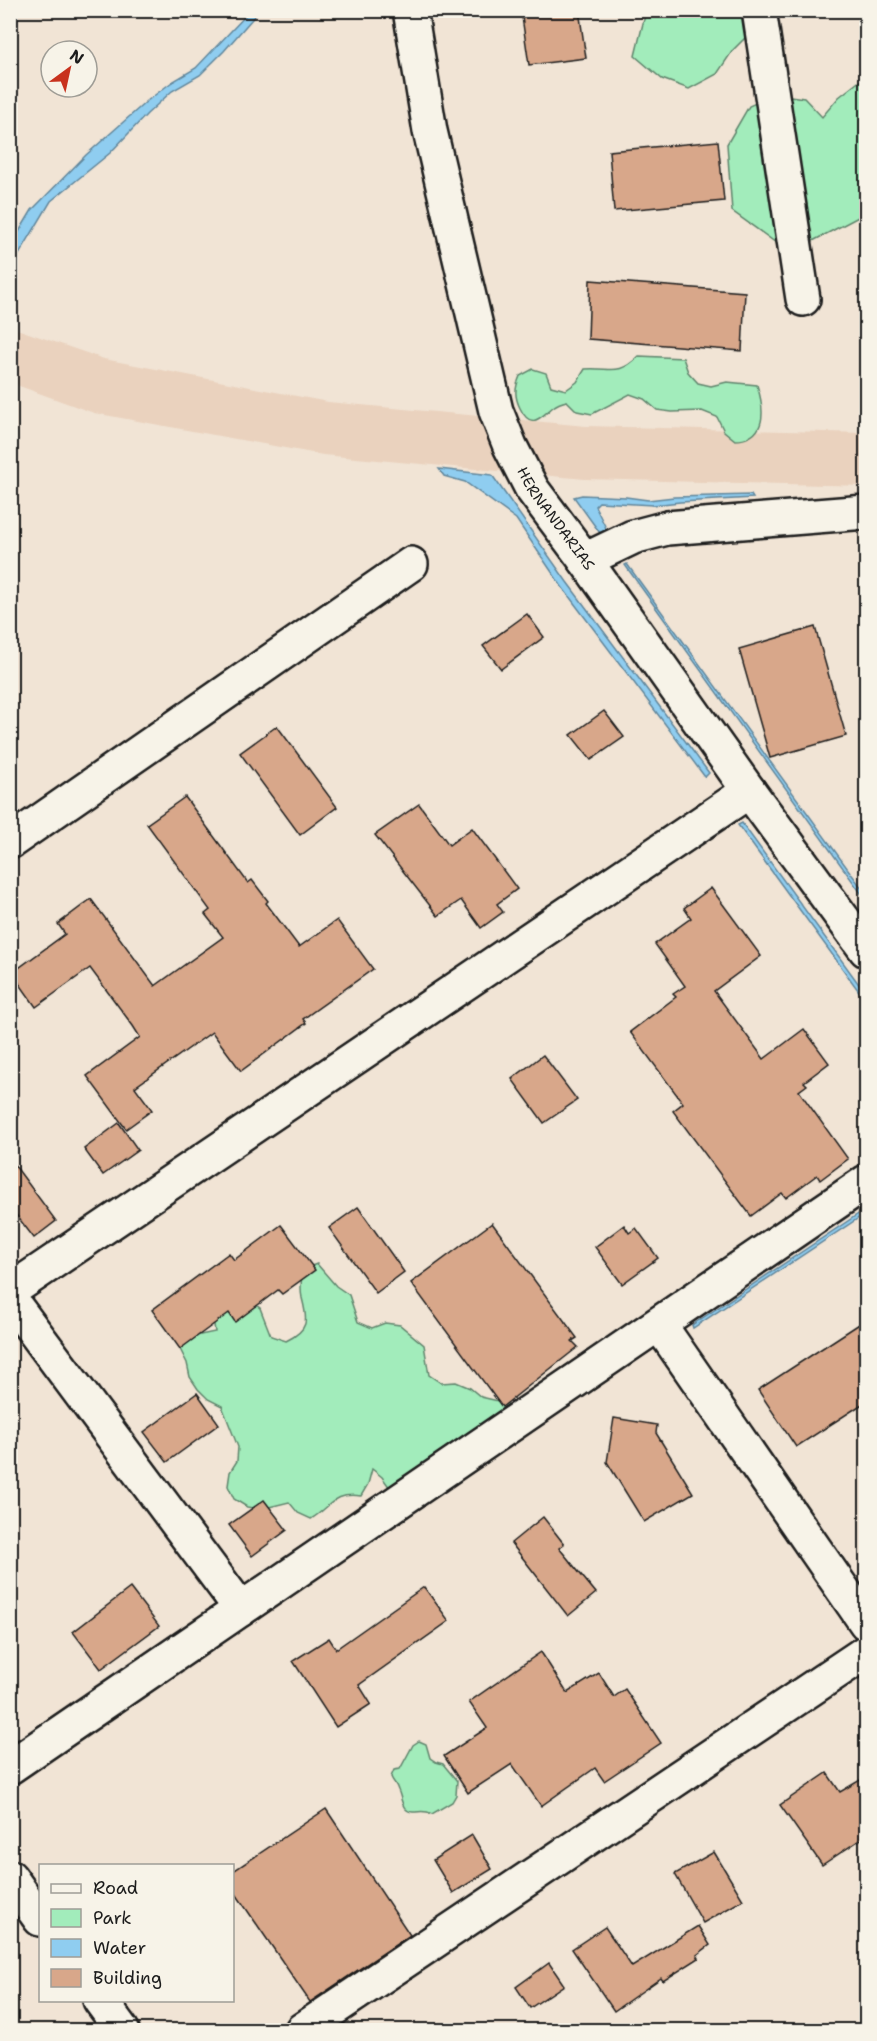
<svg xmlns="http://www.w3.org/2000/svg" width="877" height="2041" font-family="'Shantell Sans',sans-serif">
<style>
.built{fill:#ead2be}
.green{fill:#a2ecbb;stroke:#5f846c;stroke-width:1.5}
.water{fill:#8fcdf0;stroke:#61869b;stroke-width:1.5}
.building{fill:#d8a78a;stroke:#1c1c1c;stroke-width:1.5}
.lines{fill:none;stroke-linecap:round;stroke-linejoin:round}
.minor-casing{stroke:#1c1c1c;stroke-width:38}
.minor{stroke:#f7f3e8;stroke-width:33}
.labels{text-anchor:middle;stroke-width:6;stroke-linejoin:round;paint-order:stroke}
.street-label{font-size:15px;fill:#1c1c1c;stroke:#f7f3e8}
</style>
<rect width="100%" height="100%" fill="#f1e4d5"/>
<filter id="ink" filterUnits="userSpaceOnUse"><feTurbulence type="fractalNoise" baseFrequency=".0167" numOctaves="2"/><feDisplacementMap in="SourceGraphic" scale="12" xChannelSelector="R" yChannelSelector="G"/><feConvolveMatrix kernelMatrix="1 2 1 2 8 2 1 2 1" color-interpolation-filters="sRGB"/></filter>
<g filter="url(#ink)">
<!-- built -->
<polygon class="built" points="11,327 104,359 328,402 586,426 866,433 866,486 585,479 323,455 94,413 11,383"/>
<!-- green -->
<g class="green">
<polygon points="646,11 742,11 749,34 733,50 717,74 689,89 662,79 635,56"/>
<polygon points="866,76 866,213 790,253 732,211 727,144 749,106 776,94 804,98 822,117 839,97"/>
<path d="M 639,356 L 683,358 L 688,372 L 698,383 L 711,386 L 727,382 L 757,385 C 762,401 768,428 749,437 C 746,439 739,440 735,440 L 724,431 L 717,417 L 702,411 L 672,412 L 657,410 L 644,399 L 630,394 L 592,414 L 577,411 L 567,401 C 562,402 557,404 553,407 C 541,417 531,431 520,408 C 514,396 515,388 520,376 L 533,369 L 546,373 L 551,386 L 566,390 L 577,382 L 585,369 C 612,367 617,377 639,356 Z"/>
<path d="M 317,1264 L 336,1286 L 349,1295 L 358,1322 L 372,1328 L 385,1323 L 400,1325 L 424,1345 L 429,1375 L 441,1383 L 456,1382 L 470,1388 L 481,1397 L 507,1403 L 509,1412 L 390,1488 L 382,1477 L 372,1469 L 368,1484 L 361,1496 C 333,1492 332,1506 311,1519 L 298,1513 L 289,1502 L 261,1509 L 247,1507 L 234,1499 L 228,1486 L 230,1472 L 237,1461 L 238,1447 L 222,1406 L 208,1399 L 198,1389 L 190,1377 L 187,1363 L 180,1349 L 186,1338 L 215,1332 L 213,1318 L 236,1291 L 260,1308 L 271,1336 L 286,1341 C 309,1330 308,1321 302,1298 C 300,1288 301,1279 303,1269 Z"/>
<path d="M 419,1741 L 426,1744 L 430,1758 L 436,1762 L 443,1764 L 457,1781 L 456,1795 L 452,1802 L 432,1814 C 425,1810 421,1812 413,1812 C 401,1811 402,1798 398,1790 C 397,1785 393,1782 391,1777 L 394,1770 L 400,1769 L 413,1745 Z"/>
</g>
<!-- water -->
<g class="water">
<polygon points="250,11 259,11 224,51 200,75 172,91 147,114 110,153 51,201 11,268 11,245 32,210 86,155 147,101 172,82 196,68"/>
<polygon points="439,469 492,475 567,582 709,773 705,777 562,587 516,519 465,482 444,476"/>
<polygon points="582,495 626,497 648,500 674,497 751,495 753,498 680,502 653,505 599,502 595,506 607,530 600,533 574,497"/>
<polygon points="627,564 866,894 866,900 625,565"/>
<polygon points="742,823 866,994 866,1001 738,825"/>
<polygon points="866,1209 866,1213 693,1328 692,1325"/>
</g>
<!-- building -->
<g class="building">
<polygon points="521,10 579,10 586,58 529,65"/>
<polygon points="718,141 724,201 614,211 609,151"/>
<polygon points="590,280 745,292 742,351 588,339"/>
<polygon points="527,614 544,637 501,669 483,646"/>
<polygon points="815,627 846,736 770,758 739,649"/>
<polygon points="604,711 624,737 591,760 571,735"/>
<polygon points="277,726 337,807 300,835 240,753"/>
<polygon points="185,797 248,883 252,880 268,901 266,903 299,947 337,920 373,969 303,1019 306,1023 241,1071 212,1032 135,1087 152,1110 126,1129 87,1076 140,1037 133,1026 90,968 36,1007 12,973 65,934 58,924 91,899 155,986 223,937 205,914 210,910 147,824"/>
<polygon points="419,804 449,845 472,828 517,889 497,904 503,912 481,928 461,900 438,916 375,835"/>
<polygon points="711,888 761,956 714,991 764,1059 804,1029 829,1063 804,1082 807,1085 799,1091 848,1159 820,1180 817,1175 786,1198 782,1193 751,1216 673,1111 683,1103 630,1032 676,997 673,994 685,986 655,944 691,918 684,908"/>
<polygon points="543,1055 577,1100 544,1123 512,1079"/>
<polygon points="119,1123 138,1150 103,1175 84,1149"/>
<polygon points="10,1159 56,1221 34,1238 10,1207"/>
<polygon points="358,1207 404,1272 376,1293 329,1228"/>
<polygon points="492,1223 577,1338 572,1341 578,1347 502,1407 411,1283"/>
<polygon points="281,1225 315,1270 282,1294 278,1290 235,1322 229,1313 180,1349 152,1310 229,1253 234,1260"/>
<polygon points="624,1225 629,1233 636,1228 658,1258 622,1284 595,1247"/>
<polygon points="867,1319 867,1401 796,1447 758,1390"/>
<polygon points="197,1393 219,1424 167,1462 144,1432"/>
<polygon points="614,1418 657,1425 656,1433 693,1493 644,1522 607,1462"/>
<polygon points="264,1500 287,1530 252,1556 229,1525"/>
<polygon points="543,1517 564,1544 559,1548 596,1593 568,1616 511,1543"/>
<polygon points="424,1587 449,1621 359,1685 371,1704 336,1727 293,1661 329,1638 336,1649"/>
<polygon points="130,1588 159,1626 101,1669 73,1632"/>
<polygon points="541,1652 567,1693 599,1673 614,1697 625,1689 661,1743 604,1781 595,1768 541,1806 512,1764 468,1793 444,1756 487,1728 469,1702"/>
<polygon points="827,1773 840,1792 867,1776 867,1835 822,1865 780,1805"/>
<polygon points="326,1809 410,1935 310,2002 232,1888 232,1872"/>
<polygon points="472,1835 492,1869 453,1893 433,1860"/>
<polygon points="714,1852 743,1900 703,1923 675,1874"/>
<polygon points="698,1926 710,1945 697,1955 699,1958 663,1981 661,1978 614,2011 572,1949 605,1927 632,1967"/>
<polygon points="549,1963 564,1985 530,2008 516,1987"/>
</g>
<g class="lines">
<!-- minor casing -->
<g class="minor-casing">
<g id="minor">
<path id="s1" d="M 410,10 L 430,131 L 496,411 L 510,446 L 532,489 L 585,560 L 749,791 L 866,950"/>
<polyline points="759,10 803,299"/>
<polyline points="585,560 633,537 667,528 866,512"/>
<polyline points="10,842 411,564"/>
<polyline points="10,1291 749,791"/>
<polyline points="10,1299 241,1609"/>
<polyline points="659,1324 866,1623"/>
<polyline points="10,1767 866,1182"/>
<polyline points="10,1877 40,1919"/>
<polyline points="100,2000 122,2030"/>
<polyline points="302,2030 866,1652"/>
</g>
</g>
<!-- minor -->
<use href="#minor" class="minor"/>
</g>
</g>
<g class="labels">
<!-- street labels -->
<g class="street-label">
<text dy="5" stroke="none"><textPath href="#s1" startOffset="534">HERNANDARIAS</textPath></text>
</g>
</g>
<!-- margin -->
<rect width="877" height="2041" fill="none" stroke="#f7f3e8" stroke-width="36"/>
<rect x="18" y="18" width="841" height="2005" fill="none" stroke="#1c1c1c" stroke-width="2" filter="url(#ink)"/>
<!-- legend -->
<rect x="39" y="1864" width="195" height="138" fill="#f7f3e8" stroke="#9f9d96" stroke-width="1.5"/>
<rect x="51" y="1884" width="30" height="9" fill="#f7f3e8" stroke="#9f9d96" stroke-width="1.5"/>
<text x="93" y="1894" font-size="18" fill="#1c1c1c">Road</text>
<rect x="51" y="1909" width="30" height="18" fill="#a2ecbb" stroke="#9f9d96" stroke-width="1.5"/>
<text x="93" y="1924" font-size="18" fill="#1c1c1c">Park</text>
<rect x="51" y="1939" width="30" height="18" fill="#8fcdf0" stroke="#9f9d96" stroke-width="1.5"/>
<text x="93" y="1954" font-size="18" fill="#1c1c1c">Water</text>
<rect x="51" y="1969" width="30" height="18" fill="#d8a78a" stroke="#9f9d96" stroke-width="1.5"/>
<text x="93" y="1984" font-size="18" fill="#1c1c1c">Building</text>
<!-- north arrow -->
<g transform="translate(69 69) rotate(33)"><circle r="28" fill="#f7f3e8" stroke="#9f9d96" stroke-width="1.5"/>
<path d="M0-4.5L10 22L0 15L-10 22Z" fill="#c8321e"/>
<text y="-9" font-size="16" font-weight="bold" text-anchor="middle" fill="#1c1c1c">N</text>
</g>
</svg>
